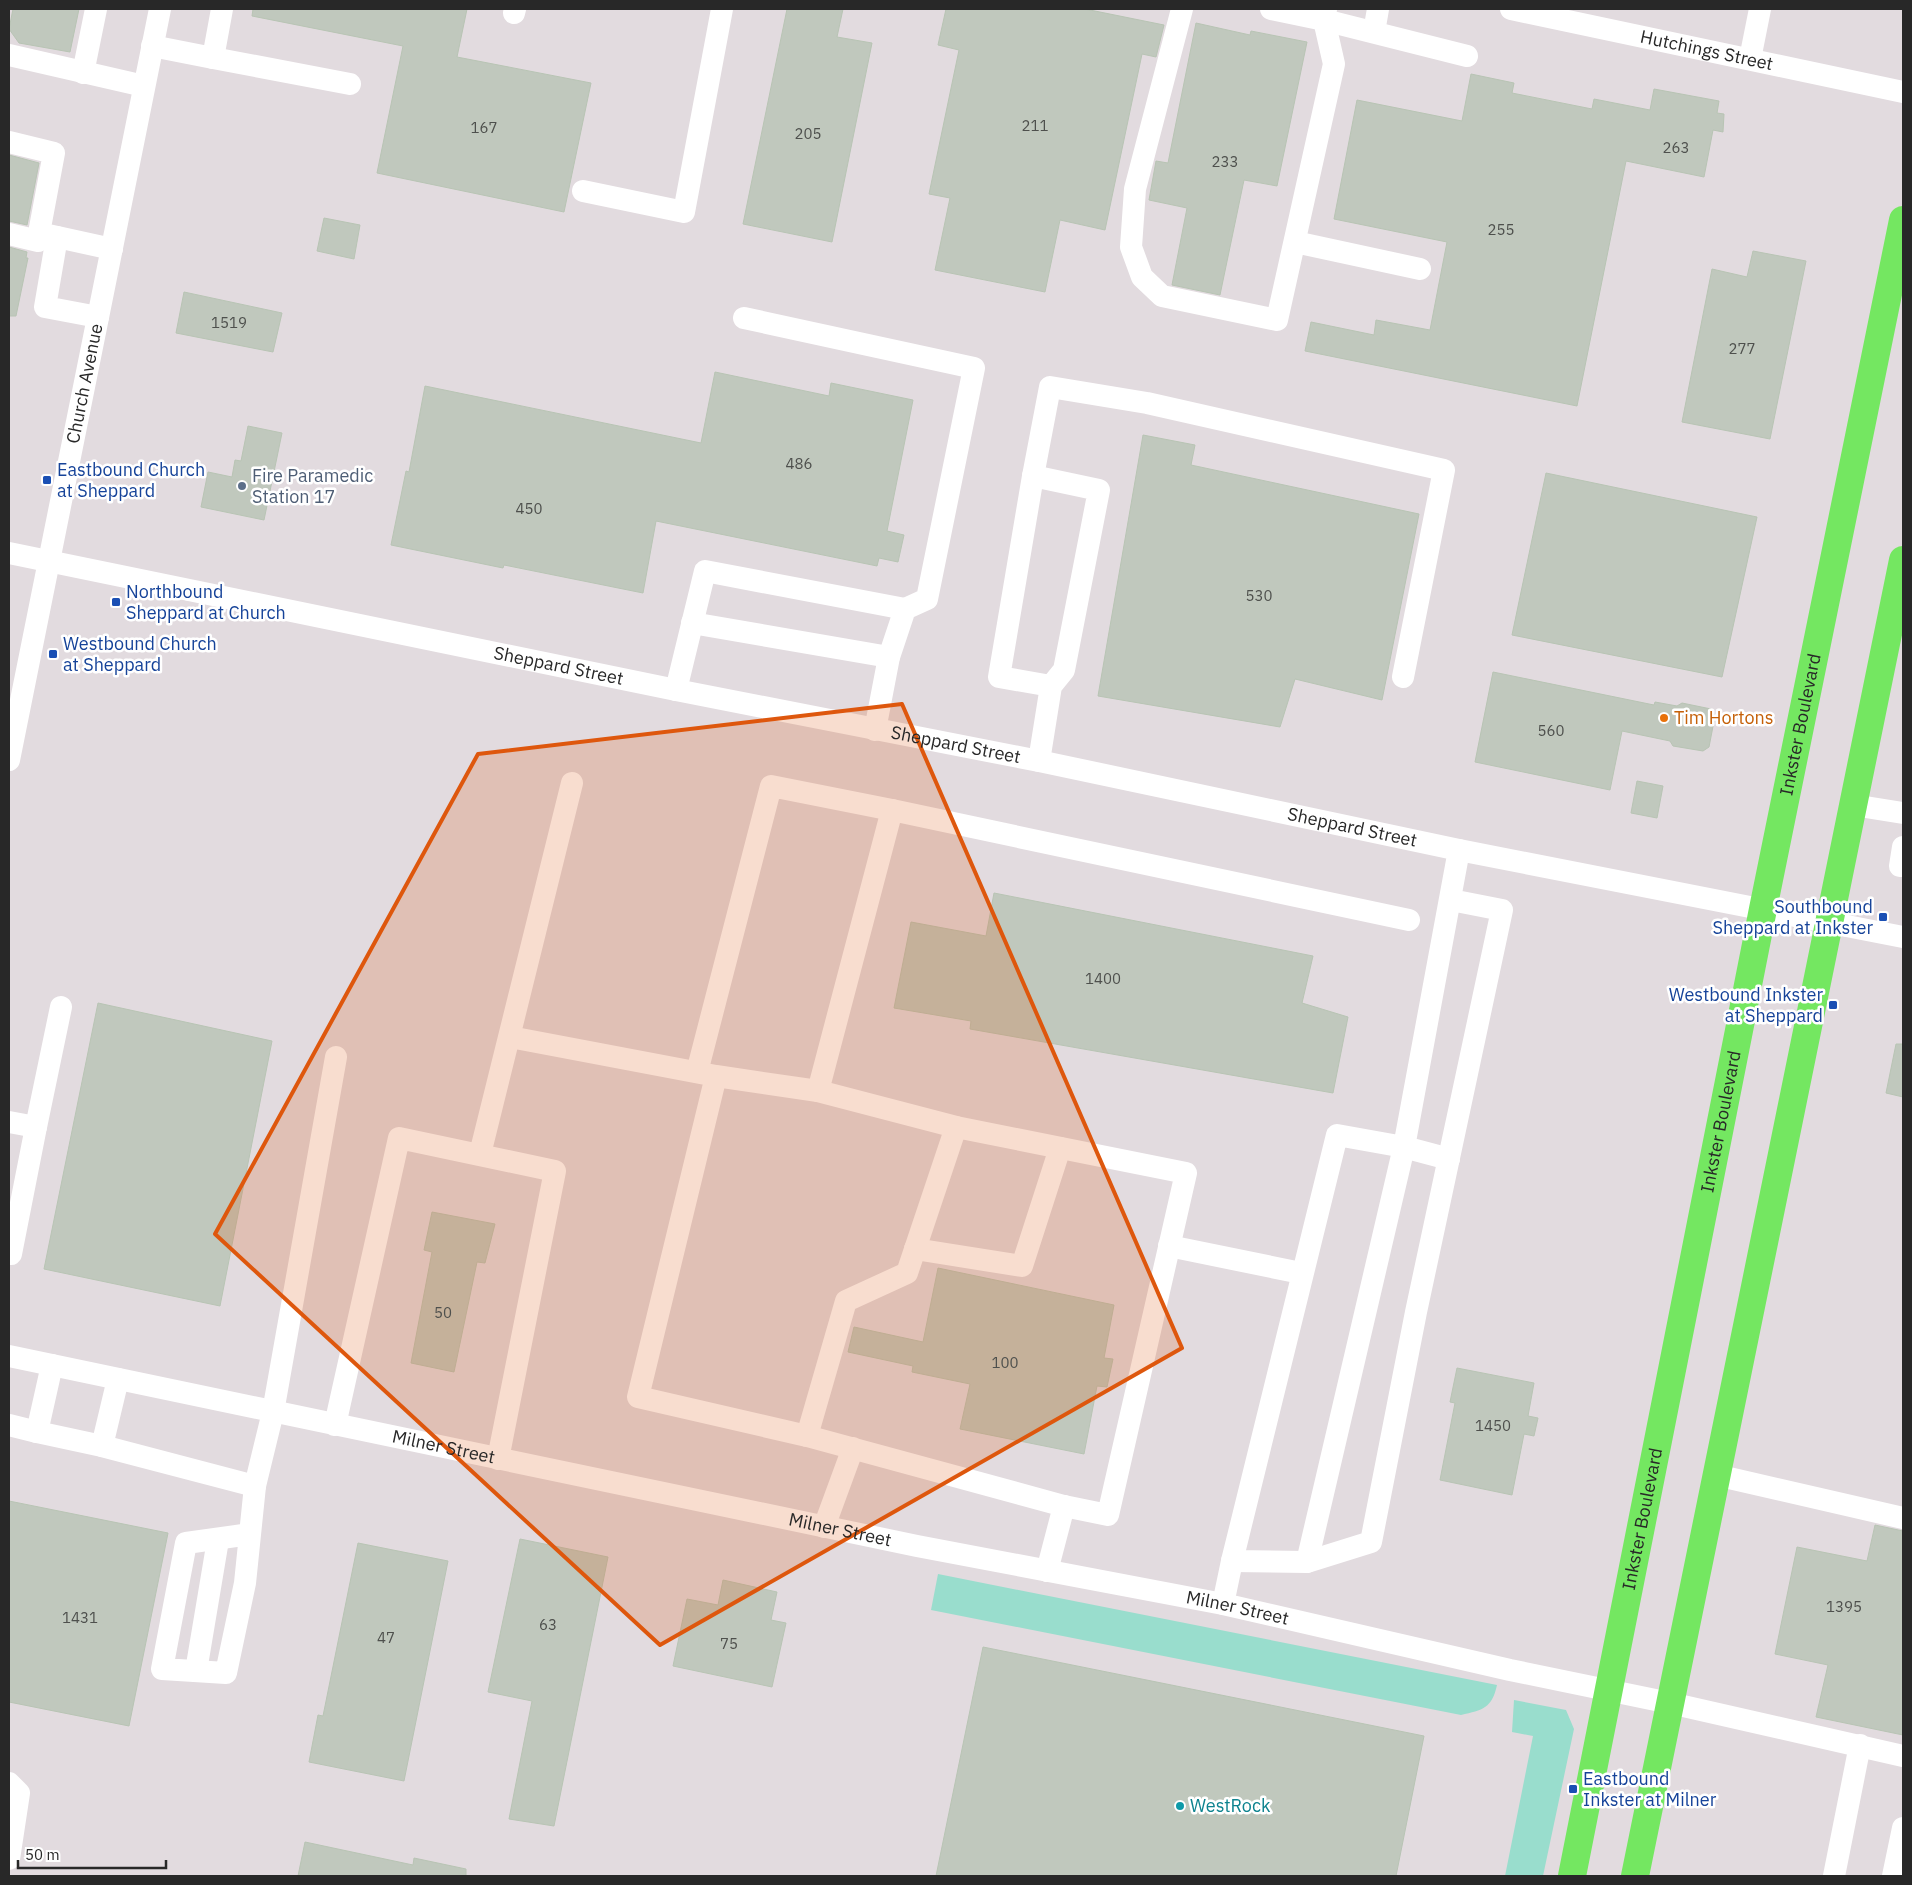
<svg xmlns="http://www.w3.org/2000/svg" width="1912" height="1885" font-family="'IBM Plex Sans',sans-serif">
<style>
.industrial{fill:#e2dbdf}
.green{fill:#99ddcd}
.building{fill:#c0c8bd;stroke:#b8c4b4}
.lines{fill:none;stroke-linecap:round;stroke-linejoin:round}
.minor{stroke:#fff;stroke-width:22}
.major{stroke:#74e761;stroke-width:28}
.marked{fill:#de570d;fill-opacity:0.2;stroke:#de570d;stroke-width:4;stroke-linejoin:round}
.transit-dot{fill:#1a4fb4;stroke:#fff;stroke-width:2}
.service-dot{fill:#5c6f8a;stroke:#fff;stroke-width:2}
.food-dot{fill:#e8710a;stroke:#fff;stroke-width:2}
.culture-dot{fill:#0f9aa8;stroke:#fff;stroke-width:2}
.labels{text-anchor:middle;stroke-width:5;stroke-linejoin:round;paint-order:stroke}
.number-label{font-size:15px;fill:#4e504d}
.street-label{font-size:18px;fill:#282828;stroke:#fff}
.transit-label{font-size:18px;fill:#164399;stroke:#fff;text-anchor:start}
.service-label{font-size:18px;fill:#4e5e75;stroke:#fff;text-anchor:start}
.food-label{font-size:18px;fill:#c56008;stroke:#fff;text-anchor:start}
.culture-label{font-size:18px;fill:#0d838f;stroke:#fff;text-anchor:start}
</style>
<rect width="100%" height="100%" fill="#dfeada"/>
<!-- industrial -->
<rect class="industrial" x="9" y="9" width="1894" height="1867"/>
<!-- green -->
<g class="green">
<path d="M 938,1574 L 1497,1685 C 1492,1708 1483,1710 1461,1715 L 931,1610 Z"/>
<polygon points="1514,1700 1566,1710 1574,1729 1543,1876 1505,1876 1533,1736 1512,1732"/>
</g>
<!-- building -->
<g class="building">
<polygon points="13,9 79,9 70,52 19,43 9,29"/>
<polygon points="253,9 467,9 457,57 591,83 564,212 377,173 403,46 252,16"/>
<polygon points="787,9 843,9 837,37 872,43 832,242 743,224"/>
<polygon points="946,9 1085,9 1164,25 1156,57 1142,54 1105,230 1060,220 1045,292 935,270 950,198 929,194 959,50 938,45"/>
<polygon points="1196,23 1250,35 1251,31 1307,42 1277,186 1244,180 1220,295 1172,285 1187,208 1149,200 1156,161 1168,163"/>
<polygon points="1471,74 1514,83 1512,93 1592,109 1594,99 1650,110 1654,89 1719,101 1717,113 1724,114 1723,132 1713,130 1704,177 1626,161 1577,406 1305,351 1311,322 1374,335 1376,320 1430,330 1447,242 1334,219 1357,100 1462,121"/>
<polygon points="9,155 39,163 27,225 9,221"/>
<polygon points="324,218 360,225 354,259 317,251"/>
<polygon points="9,247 27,252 26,258 28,258 16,316 9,316"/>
<polygon points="1753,251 1806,261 1770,439 1682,422 1712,269 1747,277"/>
<polygon points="184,292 282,313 273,352 176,333"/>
<polygon points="715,372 829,396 831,383 913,400 887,531 904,535 898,562 879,558 877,566 656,521 643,593 504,565 503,568 391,545 406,471 409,472 425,386 701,443"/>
<polygon points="248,426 282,433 264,520 201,507 208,472 232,477 235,460 241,461"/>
<polygon points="1143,435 1195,445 1191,465 1419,514 1382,700 1295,679 1280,727 1098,696"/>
<polygon points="1546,473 1757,517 1722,677 1512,635"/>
<polygon points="1493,672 1654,705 1655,702 1677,706 1682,703 1711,709 1715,716 1709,747 1703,751 1673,746 1670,741 1622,731 1610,790 1475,762"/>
<polygon points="1637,781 1663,786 1657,818 1631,813"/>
<polygon points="994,893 1313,956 1302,1003 1348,1017 1333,1093 970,1029 971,1021 894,1008 911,922 986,936"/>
<polygon points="98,1003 272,1041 220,1306 44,1269"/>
<polygon points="1896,1044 1903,1044 1903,1097 1886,1093"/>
<polygon points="432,1212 495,1224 485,1263 477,1262 454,1372 411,1363 432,1252 424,1250"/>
<polygon points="938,1268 1114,1305 1104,1358 1113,1359 1107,1387 1097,1386 1084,1454 960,1429 970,1384 912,1372 913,1366 848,1352 854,1327 923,1342"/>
<polygon points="1457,1368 1534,1383 1528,1416 1538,1418 1534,1436 1524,1434 1512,1495 1440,1480 1455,1403 1450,1402"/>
<polygon points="9,1501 168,1533 129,1726 9,1702"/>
<polygon points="1875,1525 1903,1531 1903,1735 1816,1717 1828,1665 1775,1654 1797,1547 1867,1561"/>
<polygon points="520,1539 608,1557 554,1826 509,1819 532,1701 488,1692"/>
<polygon points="358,1543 448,1561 404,1781 309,1762 318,1715 323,1716"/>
<polygon points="723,1580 777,1592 771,1620 786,1623 772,1687 673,1666 687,1599 718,1605"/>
<polygon points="983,1647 1424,1736 1396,1876 936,1876"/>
<polygon points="305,1842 413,1865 414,1858 466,1869 466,1876 298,1876"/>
</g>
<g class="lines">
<!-- minor -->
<g class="minor">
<polyline points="1182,9 1135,189 1131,247 1142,277 1162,296 1277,320 1334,64 1324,20 1326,9"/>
<polyline points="1271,9 1324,20 1467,56"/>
<path id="s1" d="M 1511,9 L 1903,92"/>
<polyline points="514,13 515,9"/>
<polyline points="1374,32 1378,9"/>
<polyline points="152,46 213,58 222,9"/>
<polyline points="9,55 144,86"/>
<polyline points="213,58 350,84"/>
<polyline points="1750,59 1760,9"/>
<polyline points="83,73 96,9"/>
<polyline points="9,142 54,153 39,233 112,249"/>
<polyline points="583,191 684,212 722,9"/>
<polyline points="9,234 38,241 39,233"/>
<polyline points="57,237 45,307 98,317"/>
<polyline points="1295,242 1420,269"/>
<polyline points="744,318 974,368 927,599 905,609 889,657 875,730"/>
<polyline points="1033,476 1050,387 1147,403 1444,470 1403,677"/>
<path id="s2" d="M 9,553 L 676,690 L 1039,761 L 1459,850 L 1903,937"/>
<polyline points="692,623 889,657"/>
<polyline points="676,690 705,571 905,609"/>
<path id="s3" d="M 9,760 L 160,9"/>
<polyline points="1039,761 1051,686 1064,670 1099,490 1033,476 999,677 1051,686"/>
<polyline points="1853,805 1903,813"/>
<polyline points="1903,847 1900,866 1903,866"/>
<polyline points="1451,900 1502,910 1416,1312 1371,1542 1307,1562 1232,1561 1337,1135 1404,1147 1459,850"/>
<polyline points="510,1037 716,1076 818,1091 956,1127 1186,1173 1108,1515 1064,1506 807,1436 638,1397 716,1076"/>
<polyline points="697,1072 771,786 892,810"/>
<polyline points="818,1091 892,810 1409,920"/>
<polyline points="9,1122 36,1127 11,1254"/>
<polyline points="36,1127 61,1007"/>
<polyline points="480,1154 572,783"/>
<polyline points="1169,1246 1301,1273"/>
<polyline points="915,1249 1022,1266 1060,1148"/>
<path id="s4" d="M 9,1356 L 917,1546 L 1223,1604 L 1510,1670 L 1670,1703 L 1903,1756"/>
<polyline points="52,1365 37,1432 102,1446 118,1379"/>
<polyline points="9,1425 37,1432"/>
<polyline points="335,1425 399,1138 555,1171 498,1459"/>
<polyline points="807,1436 846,1301 907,1273 956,1127"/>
<polyline points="102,1446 255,1486 273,1412 336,1057"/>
<polyline points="1716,1475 1903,1518"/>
<polyline points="824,1527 853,1448"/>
<polyline points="250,1534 186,1543 162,1669 226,1673 245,1583 255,1486"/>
<polyline points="1307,1562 1404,1147 1449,1159"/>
<polyline points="1047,1571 1064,1506"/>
<polyline points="1223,1604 1232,1561"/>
<polyline points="196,1671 218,1540"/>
<polyline points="9,1783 19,1793 9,1859"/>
<polyline points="1834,1876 1860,1745"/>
<polyline points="1893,1876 1903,1828"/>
</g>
<!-- major -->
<g class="major">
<path id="s5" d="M 1572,1876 L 1763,909 L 1903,220"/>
<polyline points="1635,1876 1903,560"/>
</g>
</g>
<!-- marked area -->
<path class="marked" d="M 902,704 L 1182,1348 L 660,1645 L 215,1234 L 478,754 Z"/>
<!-- markers -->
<g class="transit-dot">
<rect x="42" y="475" width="10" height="10" rx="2.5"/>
<rect x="111" y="597" width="10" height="10" rx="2.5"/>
<rect x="48" y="649" width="10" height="10" rx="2.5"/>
<rect x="1878" y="912" width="10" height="10" rx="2.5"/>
<rect x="1828" y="1000" width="10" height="10" rx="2.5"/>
<rect x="1568" y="1784" width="10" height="10" rx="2.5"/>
</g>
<circle class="service-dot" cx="242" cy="486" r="5"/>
<circle class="food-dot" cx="1664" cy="718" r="5"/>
<circle class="culture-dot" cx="1180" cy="1806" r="5"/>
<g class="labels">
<!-- number labels -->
<g class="number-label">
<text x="1035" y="131">211</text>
<text x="484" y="133">167</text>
<text x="808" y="139">205</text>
<text x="1676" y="153">263</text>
<text x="1225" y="167">233</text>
<text x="1501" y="235">255</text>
<text x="229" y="328">1519</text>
<text x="1742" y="354">277</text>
<text x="799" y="469">486</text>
<text x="529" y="514">450</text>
<text x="1259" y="601">530</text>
<text x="1551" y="736">560</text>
<text x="1103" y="984">1400</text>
<text x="443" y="1318">50</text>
<text x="1005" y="1368">100</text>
<text x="1493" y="1431">1450</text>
<text x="1844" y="1612">1395</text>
<text x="80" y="1623">1431</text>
<text x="548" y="1630">63</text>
<text x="386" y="1643">47</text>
<text x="729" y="1649">75</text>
</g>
<!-- street labels -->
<g class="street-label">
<text dy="6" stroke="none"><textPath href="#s1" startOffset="200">Hutchings Street</textPath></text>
<text dy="6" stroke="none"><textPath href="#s3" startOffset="384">Church Avenue</textPath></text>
<text dy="6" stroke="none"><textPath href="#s2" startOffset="561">Sheppard Street</textPath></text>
<text dy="6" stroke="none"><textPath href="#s5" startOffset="1174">Inkster Boulevard</textPath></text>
<text dy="6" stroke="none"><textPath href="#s2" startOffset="966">Sheppard Street</textPath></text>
<text dy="6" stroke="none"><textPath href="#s2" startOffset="1371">Sheppard Street</textPath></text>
<text dy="6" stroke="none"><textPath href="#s5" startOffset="769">Inkster Boulevard</textPath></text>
<text dy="6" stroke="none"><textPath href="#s4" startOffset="444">Milner Street</textPath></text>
<text dy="6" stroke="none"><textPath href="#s5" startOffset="364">Inkster Boulevard</textPath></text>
<text dy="6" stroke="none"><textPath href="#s4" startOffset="849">Milner Street</textPath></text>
<text dy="6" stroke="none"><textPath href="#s4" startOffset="1254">Milner Street</textPath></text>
</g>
<!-- transit labels -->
<g class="transit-label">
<text x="57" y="476">Eastbound Church<tspan x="57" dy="21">at Sheppard</tspan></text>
<text x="126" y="598">Northbound<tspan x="126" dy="21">Sheppard at Church</tspan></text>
<text x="63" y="650">Westbound Church<tspan x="63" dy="21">at Sheppard</tspan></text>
<text x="1873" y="913" text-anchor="end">Southbound<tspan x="1873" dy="21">Sheppard at Inkster</tspan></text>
<text x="1823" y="1001" text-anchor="end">Westbound Inkster<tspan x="1823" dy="21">at Sheppard</tspan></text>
<text x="1583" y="1785">Eastbound<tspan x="1583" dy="21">Inkster at Milner</tspan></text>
</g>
<!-- service labels -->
<g class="service-label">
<text x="252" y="482">Fire Paramedic<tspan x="252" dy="21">Station 17</tspan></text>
</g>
<!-- food labels -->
<g class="food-label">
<text x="1674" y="724">Tim Hortons</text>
</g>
<!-- culture labels -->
<g class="culture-label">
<text x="1190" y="1812">WestRock</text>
</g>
</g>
<!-- border -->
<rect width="1912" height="1885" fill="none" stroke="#282828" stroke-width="20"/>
<!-- scale -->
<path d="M18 1860v8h148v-8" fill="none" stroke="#282828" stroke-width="2.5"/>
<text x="25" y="1860" font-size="15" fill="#282828" stroke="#ffffff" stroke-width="4" paint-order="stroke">50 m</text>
</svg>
